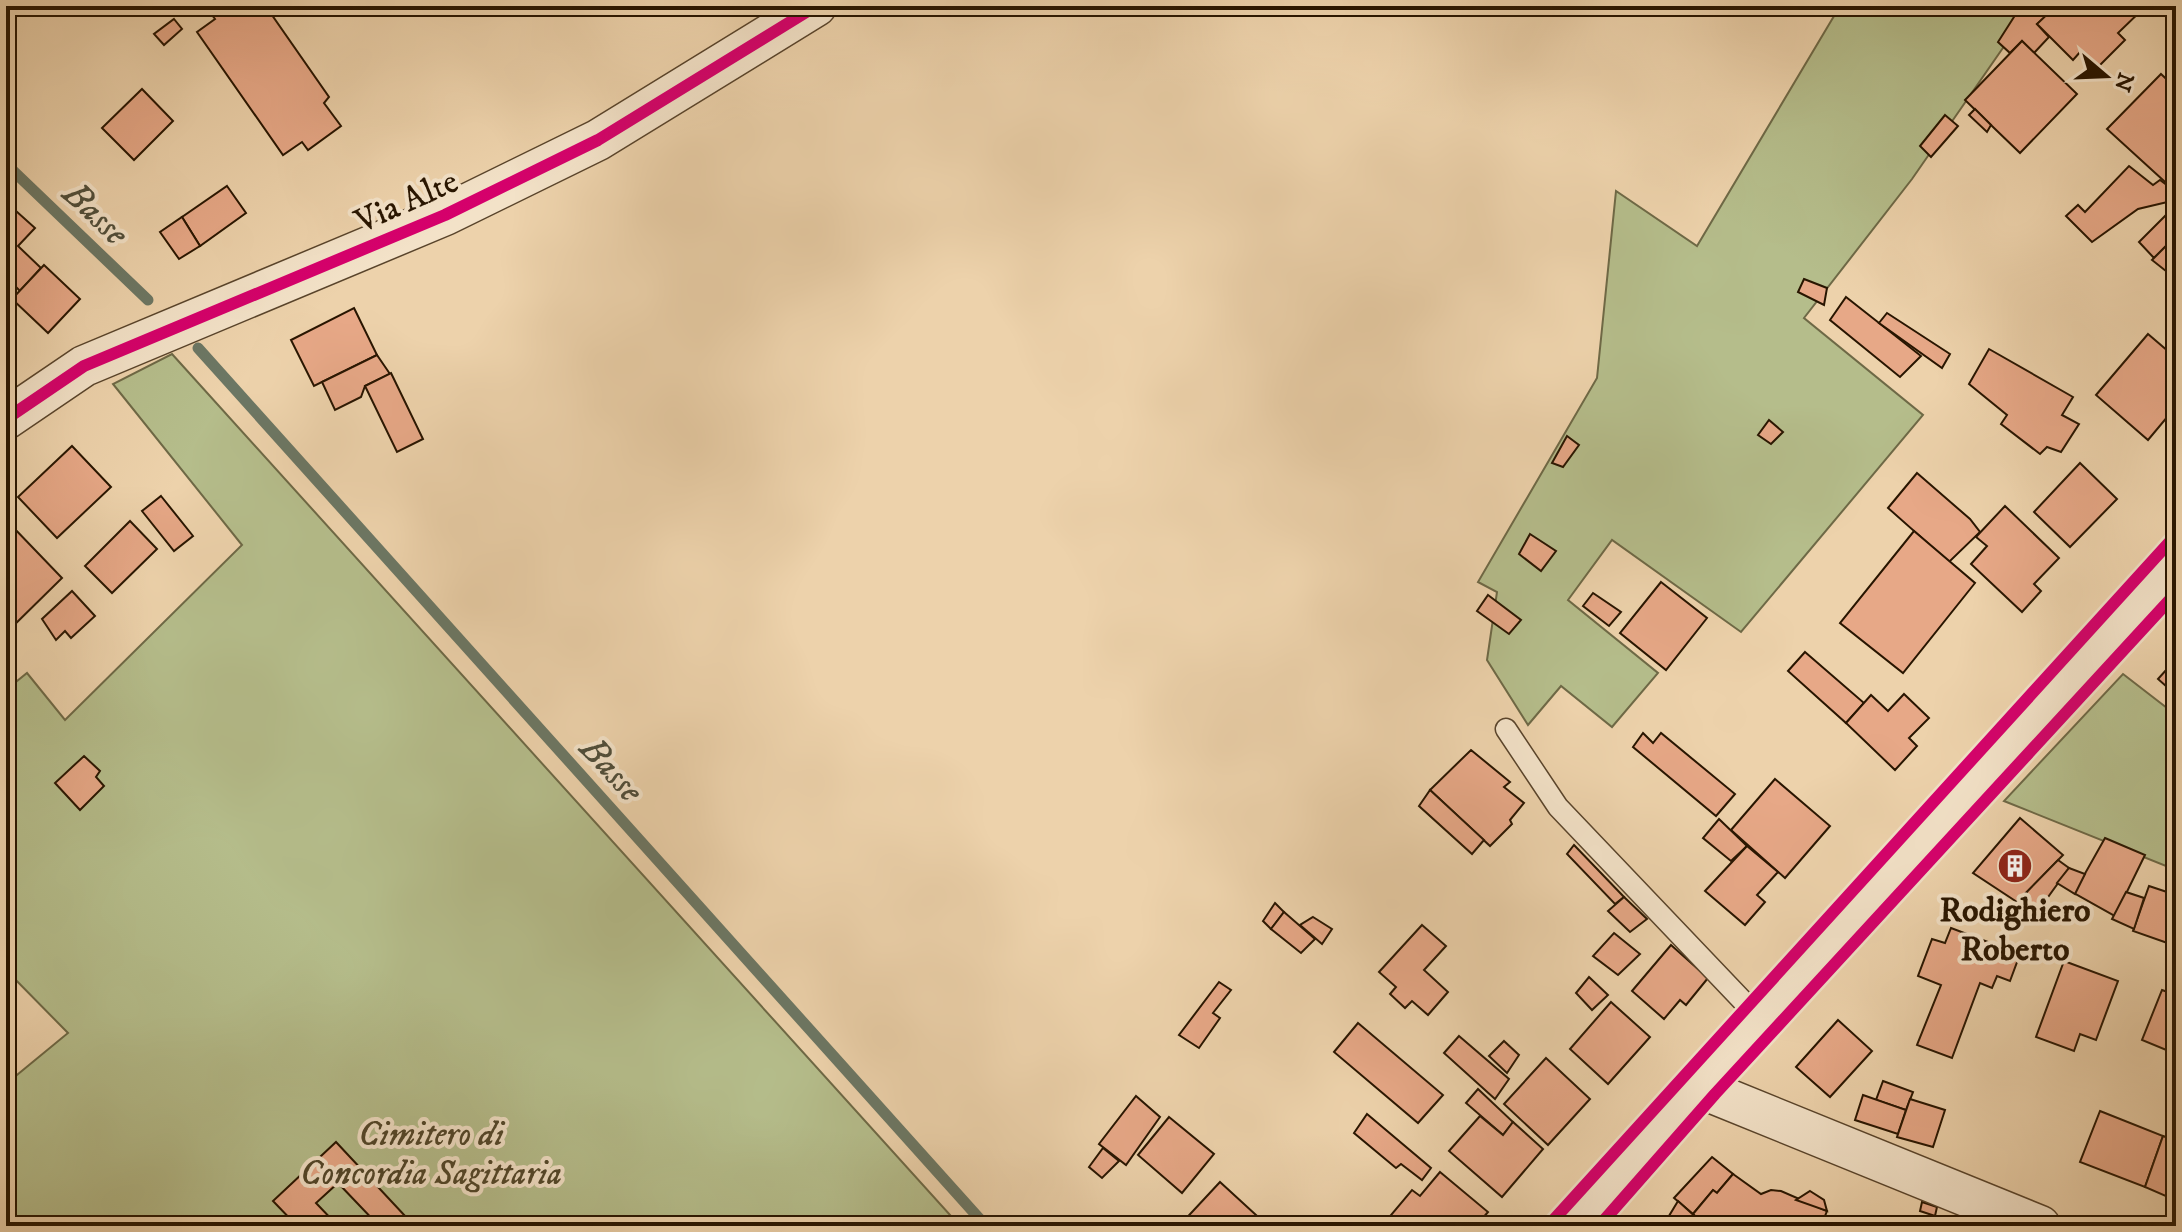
<svg xmlns="http://www.w3.org/2000/svg" width="2182" height="1232" font-family="'IM FELL DW Pica',serif">
<style>
.green{fill:#b5bd8b;stroke:#6e6946;stroke-width:2}
.lines{fill:none;stroke-linecap:round;stroke-linejoin:round}
.stream{stroke:#6c7764;stroke-width:11}
.building{fill:#e7a887;stroke:#281500;stroke-width:2}
.lane-casing{stroke:#59442b;stroke-width:23}
.street-casing{stroke:#59442b;stroke-width:43}
.secondary-casing{stroke:#281500;stroke-width:47}
.lane{stroke:#f3e2c8;stroke-width:20}
.street{stroke:#f3e2c8;stroke-width:40}
.secondary{stroke:#f3e2c8;stroke-width:44}
.cycleway-casing{stroke:#f3e2c8;stroke-width:17}
.cycleway{stroke:#d6006c;stroke-width:12}
.labels{text-anchor:middle;stroke-width:8;stroke-linejoin:round;paint-order:stroke}
.street-label{font-size:34px;fill:#281500;stroke:#f3e2c8}
.poi-label{font-size:34px;font-weight:bold;fill:#281500;stroke:#f3e2c8}
.park-label{font-size:34px;font-style:italic;fill:#52472a;stroke:#f3e2c8}
.water-label{font-size:36px;font-style:italic;fill:#504e3a;stroke:#f3e2c8}
</style>
<rect width="100%" height="100%" fill="#edd2ab"/>
<filter id="stains"><feTurbulence type="fractalNoise" baseFrequency=".0025" numOctaves="4"/><feColorMatrix values="0 0 0 0 .2 0 0 0 0 .09 0 0 0 0 .02 0 0 0 .5 -.17"/></filter>
<radialGradient id="worn" r=".72"><stop offset=".6" stop-color="#630" stop-opacity="0"/><stop offset="1" stop-color="#630" stop-opacity=".3"/></radialGradient>
<!-- green -->
<g class="green">
<polygon points="1840,6 2032,6 1912,179 1804,318 1923,415 1741,632 1612,540 1568,600 1658,673 1612,727 1561,686 1528,725 1487,660 1497,592 1478,582 1597,378 1616,191 1697,246"/>
<polygon points="172,354 960,1226 6,1226 6,1084 68,1033 6,970 6,690 27,673 65,720 242,545 113,384"/>
<polygon points="2123,674 2176,715 2176,870 2004,801"/>
</g>
<g class="lines">
<!-- stream -->
<g class="stream">
<polyline points="6,164 148,300"/>
<polyline points="198,348 986,1226"/>
</g>
</g>
<!-- building -->
<g class="building">
<polygon points="217,6 257,6 261,13 267,8 329,97 324,103 341,126 308,150 302,142 283,155 197,32 215,19 209,11"/>
<polygon points="2021,6 2048,6 2052,11 2037,24 2049,37 2034,53 2022,41 2010,53 1998,42"/>
<polygon points="2056,6 2146,6 2118,33 2125,40 2098,67 2081,51 2073,60 2037,24"/>
<polygon points="174,19 182,29 164,45 154,34"/>
<polygon points="2022,41 2077,94 2020,153 1965,100"/>
<polygon points="2161,74 2176,88 2175,191 2107,129"/>
<polygon points="142,89 173,121 134,160 102,128"/>
<polygon points="1975,109 1991,125 1987,132 1969,115"/>
<polygon points="1945,115 1958,126 1931,157 1920,146"/>
<polygon points="2129,166 2153,185 2160,180 2176,192 2176,200 2138,209 2092,242 2066,216 2078,205 2085,212"/>
<polygon points="227,186 246,213 200,246 182,217"/>
<polygon points="6,202 35,228 18,246 41,268 20,291 10,281 14,277 6,269"/>
<polygon points="2176,205 2176,236 2154,258 2139,242"/>
<polygon points="182,217 200,246 179,259 160,232"/>
<polygon points="2176,236 2176,279 2152,260"/>
<polygon points="44,265 80,299 48,333 12,299"/>
<polygon points="1804,279 1827,288 1824,305 1798,292"/>
<polygon points="1846,297 1921,356 1900,377 1830,320"/>
<polygon points="354,308 377,355 314,386 291,340"/>
<polygon points="1887,313 1950,354 1942,368 1879,323"/>
<polygon points="2148,334 2176,358 2176,415 2173,419 2168,416 2148,440 2096,395"/>
<polygon points="1989,349 2073,397 2062,415 2079,424 2061,452 2047,447 2040,454 2001,424 2007,415 1969,384"/>
<polygon points="377,355 390,374 365,386 361,397 335,410 322,382"/>
<polygon points="391,373 423,439 397,452 365,386"/>
<polygon points="1769,420 1783,432 1771,444 1758,435"/>
<polygon points="1567,436 1579,445 1563,467 1552,463"/>
<polygon points="72,446 111,487 57,538 18,497"/>
<polygon points="2080,463 2117,499 2070,547 2034,512"/>
<polygon points="1917,473 1970,519 1980,532 1949,562 1888,508"/>
<polygon points="161,496 193,536 174,551 142,511"/>
<polygon points="2005,506 2059,558 2034,584 2041,591 2022,612 1971,564 1987,546 1976,537"/>
<polygon points="130,521 157,549 112,593 85,566"/>
<polygon points="11,525 62,578 6,633 6,530"/>
<polygon points="1914,531 1975,583 1903,673 1840,623"/>
<polygon points="1530,534 1556,551 1541,571 1519,554"/>
<polygon points="1661,582 1707,618 1666,670 1620,633"/>
<polygon points="72,591 95,616 71,638 65,631 56,640 42,619"/>
<polygon points="1593,593 1621,612 1609,626 1583,606"/>
<polygon points="1488,595 1521,620 1509,634 1477,611"/>
<polygon points="1805,652 1864,703 1846,723 1788,671"/>
<polygon points="2176,659 2176,695 2158,679"/>
<polygon points="1904,694 1929,718 1909,738 1917,746 1895,770 1846,723 1871,695 1888,711"/>
<polygon points="1643,733 1653,743 1661,733 1735,794 1716,816 1633,747"/>
<polygon points="1471,750 1510,782 1504,787 1524,803 1510,820 1512,824 1490,846 1430,790"/>
<polygon points="84,756 100,771 96,777 104,786 80,810 55,783"/>
<polygon points="1775,779 1830,826 1785,878 1731,830"/>
<polygon points="1430,790 1484,840 1472,854 1419,806"/>
<polygon points="2020,818 2063,855 2017,902 1973,873"/>
<polygon points="1719,819 1747,846 1731,861 1703,838"/>
<polygon points="2105,838 2145,855 2115,916 2074,893"/>
<polygon points="1574,845 1624,897 1615,904 1567,854"/>
<polygon points="1747,846 1778,872 1757,895 1765,902 1745,925 1705,891"/>
<polygon points="2058,860 2069,868 2035,915 2017,902"/>
<polygon points="2069,868 2085,874 2075,894 2057,883"/>
<polygon points="2149,886 2176,895 2176,946 2133,931"/>
<polygon points="2126,892 2144,898 2134,929 2112,919"/>
<polygon points="1624,897 1647,919 1630,932 1608,911"/>
<polygon points="1275,903 1284,912 1271,929 1263,921"/>
<polygon points="1284,912 1315,939 1301,953 1271,929"/>
<polygon points="1313,917 1332,929 1322,944 1300,925"/>
<polygon points="1422,925 1446,946 1424,970 1448,992 1428,1015 1412,1001 1405,1008 1390,994 1396,987 1379,972"/>
<polygon points="1951,928 2020,954 2010,981 1997,976 1992,988 1980,983 1952,1058 1917,1045 1941,985 1918,976 1932,939 1945,943"/>
<polygon points="1614,933 1640,954 1618,975 1593,956"/>
<polygon points="1671,945 1708,978 1686,1005 1680,1000 1664,1019 1632,991"/>
<polygon points="2064,961 2118,981 2096,1040 2080,1034 2074,1051 2036,1037"/>
<polygon points="1589,977 1608,995 1592,1010 1576,993"/>
<polygon points="1219,982 1231,990 1213,1013 1220,1018 1199,1048 1179,1035"/>
<polygon points="2162,990 2176,995 2176,1054 2142,1040"/>
<polygon points="1611,1002 1650,1037 1608,1084 1570,1049"/>
<polygon points="1838,1020 1872,1051 1830,1097 1796,1067"/>
<polygon points="1358,1023 1443,1095 1418,1123 1334,1052"/>
<polygon points="1459,1036 1509,1079 1495,1099 1444,1053"/>
<polygon points="1504,1041 1519,1055 1507,1073 1489,1056"/>
<polygon points="1546,1058 1590,1099 1548,1145 1504,1104"/>
<polygon points="1883,1081 1913,1092 1906,1110 1876,1100"/>
<polygon points="1478,1089 1513,1122 1503,1135 1466,1103"/>
<polygon points="1863,1095 1906,1110 1898,1134 1855,1120"/>
<polygon points="1136,1096 1160,1117 1126,1165 1099,1144"/>
<polygon points="1910,1099 1945,1110 1933,1147 1897,1137"/>
<polygon points="2100,1111 2163,1136 2145,1187 2080,1162"/>
<polygon points="1367,1114 1431,1168 1422,1180 1401,1164 1396,1168 1354,1133"/>
<polygon points="1480,1116 1503,1135 1513,1122 1543,1149 1502,1197 1449,1151"/>
<polygon points="1169,1117 1214,1154 1182,1193 1138,1155"/>
<polygon points="2163,1136 2176,1141 2176,1176 2168,1197 2145,1187"/>
<polygon points="336,1142 406,1217 396,1226 379,1226 338,1183 316,1203 338,1226 297,1226 273,1201"/>
<polygon points="1103,1148 1119,1161 1102,1178 1089,1167"/>
<polygon points="1712,1157 1733,1174 1717,1193 1713,1190 1693,1214 1674,1198"/>
<polygon points="1440,1172 1488,1212 1476,1226 1405,1226 1391,1215 1412,1190 1420,1196"/>
<polygon points="1733,1174 1761,1194 1771,1190 1781,1191 1827,1211 1821,1226 1706,1226 1693,1214 1713,1190 1717,1193"/>
<polygon points="2176,1176 2176,1200 2168,1197"/>
<polygon points="1220,1182 1268,1226 1179,1226"/>
<polygon points="1810,1191 1824,1200 1827,1211 1796,1200"/>
<polygon points="1678,1201 1699,1220 1695,1226 1685,1226 1669,1216"/>
<polygon points="1922,1202 1937,1207 1935,1216 1920,1211"/>
<polygon points="1325,1217 1336,1226 1316,1226"/>
</g>
<g class="lines">
<!-- lane casing -->
<g class="lane-casing">
<polyline id="lane" points="1506,729 1558,807 1760,1019"/>
</g>
<!-- street casing -->
<g class="street-casing">
<g id="street">
<polyline points="6,419 84,366 445,215 598,140 816,6"/>
<polyline points="1702,1081 1715,1094 2040,1226"/>
</g>
</g>
<!-- secondary casing -->
<g class="secondary-casing">
<polyline id="secondary" points="1574,1226 2176,558"/>
</g>
<!-- lane -->
<use href="#lane" class="lane"/>
<!-- street -->
<use href="#street" class="street"/>
<!-- secondary -->
<use href="#secondary" class="secondary"/>
<!-- cycleway casing -->
<g class="cycleway-casing">
<g id="cycleway">
<polyline points="6,419 84,366 445,215 598,140 816,6"/>
<polyline points="1548,1226 2176,535"/>
<polyline points="1599,1226 1715,1094 2176,593"/>
</g>
</g>
<!-- cycleway -->
<use href="#cycleway" class="cycleway"/>
</g>
<!-- icons -->
<defs>
<g id="building-disc" transform="scale(1.8)"><circle r="9.5" fill="#8f2418" stroke="#f3e2c8"/><path d="M-4-6H4V6H1V3H-1V6H-4ZM-2.5-4.3h1.7v1.8h-1.7ZM.8-4.3h1.7v1.8H.8ZM-2.5-1h1.7V.8h-1.7ZM.8-1h1.7V.8H.8Z" fill="#fff"/></g>
</defs>
<g fill-rule="evenodd">
<use href="#building-disc" x="2015" y="866"/>
</g>
<g class="labels">
<!-- street labels -->
<g class="street-label">
<text transform="translate(406 200) rotate(-24)" y="12">Via Alte</text>
</g>
<!-- poi labels -->
<g class="poi-label">
<text x="2015" y="921">Rodighiero<tspan x="2015" dy="39">Roberto</tspan></text>
</g>
<!-- park labels -->
<g class="park-label">
<text x="431" y="1145">Cimitero di<tspan x="431" dy="39">Concordia Sagittaria</tspan></text>
</g>
<!-- water labels -->
<g class="water-label">
<text transform="translate(97 212) rotate(44)" y="13">Basse</text>
<text transform="translate(613 768) rotate(48)" y="13">Basse</text>
</g>
</g>
<!-- margin -->
<rect width="2182" height="1232" fill="none" stroke="#edd2ab" stroke-width="32"/>
<rect x="8" y="8" width="2166" height="1216" fill="none" stroke="#281500" stroke-width="4"/>
<rect x="16" y="16" width="2150" height="1200" fill="none" stroke="#281500" stroke-width="2"/>
<!-- north arrow -->
<g transform="translate(2106 76) rotate(109)" stroke="#f3e2c8" stroke-width="6" paint-order="stroke">
<path d="M0-6L14 30L0 20L-14 30Z" fill="#281500"/>
<text y="-12" font-size="22" font-weight="bold" text-anchor="middle" fill="#281500">N</text>
</g>
<rect width="100%" height="100%" filter="url(#stains)"/>
<rect width="100%" height="100%" fill="url(#worn)"/>
</svg>
